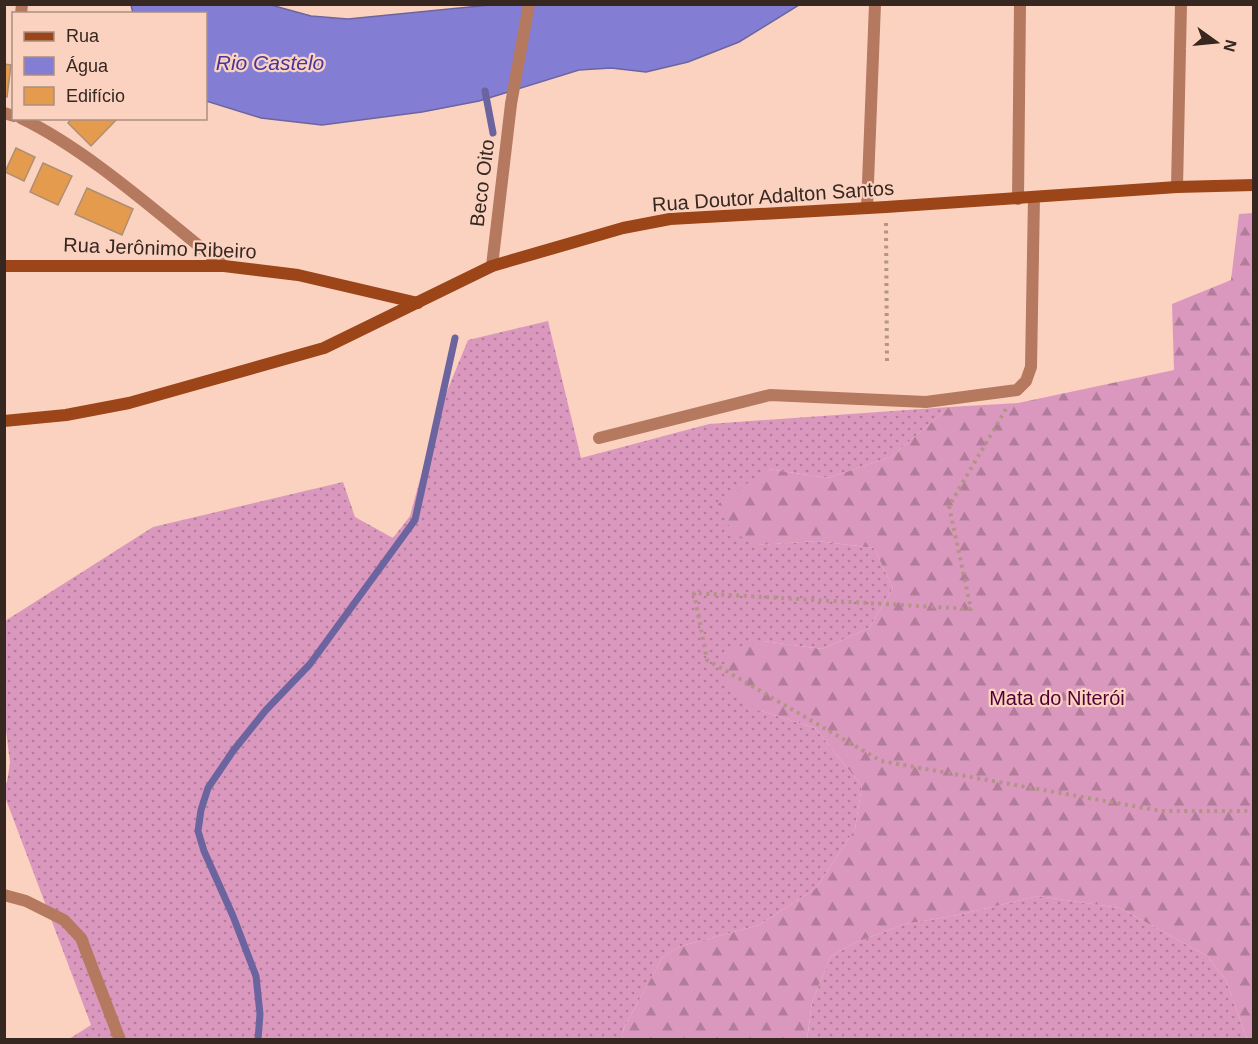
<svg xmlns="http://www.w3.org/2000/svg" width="1258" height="1044" font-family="Arial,sans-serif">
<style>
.grass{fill:url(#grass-dots)}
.forest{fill:url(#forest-firs)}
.water{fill:#837ed4;stroke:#6c649e;stroke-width:1.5}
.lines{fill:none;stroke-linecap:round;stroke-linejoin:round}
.stream{stroke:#6c649e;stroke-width:7}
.building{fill:#e49b4e;stroke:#ad8f74;stroke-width:1.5}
.path{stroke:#b39486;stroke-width:4;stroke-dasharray:3 4.5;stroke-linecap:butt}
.service{stroke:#b4795e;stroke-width:12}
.pedestrian{stroke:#b4795e;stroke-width:12}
.minor{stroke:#b4795e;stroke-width:12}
.secondary{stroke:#9b4518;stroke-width:12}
.labels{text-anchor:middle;stroke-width:4.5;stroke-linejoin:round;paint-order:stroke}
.street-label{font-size:20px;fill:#362720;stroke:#fbd2c0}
.park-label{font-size:20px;fill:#500038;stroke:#fbd2c0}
.water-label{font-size:21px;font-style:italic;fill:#46359a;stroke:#fbd2c0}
</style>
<defs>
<pattern id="grass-dots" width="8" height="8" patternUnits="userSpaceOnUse" patternTransform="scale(1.5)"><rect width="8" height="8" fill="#db98be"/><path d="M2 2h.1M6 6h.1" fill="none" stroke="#b27c9a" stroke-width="1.8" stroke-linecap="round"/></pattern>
<pattern id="forest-firs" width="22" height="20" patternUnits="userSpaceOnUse" patternTransform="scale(1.5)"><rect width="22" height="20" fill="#db98be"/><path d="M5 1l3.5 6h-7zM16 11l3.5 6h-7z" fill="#b27c9a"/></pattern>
</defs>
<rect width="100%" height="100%" fill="#fbd2c0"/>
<!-- grass -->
<g class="grass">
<polygon points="548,321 581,458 709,424 949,407 891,457 828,478 768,469 758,545 817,541 874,548 893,588 869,628 822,649 763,641 758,710 815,728 862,786 855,829 816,888 759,925 678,947 662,958 624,1028 622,1039 69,1039 91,1025 5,797 5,784 7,782 10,763 4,714 5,621 153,527 343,482 355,517 393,538 410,516 438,413 468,340"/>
<polygon points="1038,896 1120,908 1207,956 1226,980 1247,1039 807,1040 812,1002 831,956 857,942 905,924 958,915"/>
</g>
<!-- forest -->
<polygon class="forest" points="1253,213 1253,1039 1247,1039 1226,980 1207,956 1120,908 1038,896 958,915 905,924 857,942 831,956 812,1002 807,1039 622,1039 624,1028 662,958 678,947 759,925 816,888 855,829 862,786 815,728 758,710 725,685 725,653 763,641 822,649 869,628 893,588 874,548 817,541 758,545 732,532 718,504 768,469 828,478 891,457 949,407 1018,403 1174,370 1172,304 1231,280 1239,214"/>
<!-- water -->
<polygon class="water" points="500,4 799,5 739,42 688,62 646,72 611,68 579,70 479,101 422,112 322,125 261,118 206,101 206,14 133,13 131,5 271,5 311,16 348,19"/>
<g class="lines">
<!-- stream -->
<g class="stream">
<polyline points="485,91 493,133"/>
<polyline points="258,1040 260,1014 256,976 233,916 204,851 198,831 201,810 208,788 233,751 266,710 310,664 415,520 455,338"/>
</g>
</g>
<!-- building -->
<g class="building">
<polygon points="4,64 11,65 7,97 4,96"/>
<polygon points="72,118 118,118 91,146 68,123"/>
<polygon points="16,148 35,157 24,181 5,172"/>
<polygon points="43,163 72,176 58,205 30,192"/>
<polygon points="87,188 133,209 122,235 75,214"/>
</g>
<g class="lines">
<!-- path -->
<g class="path">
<polyline points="886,223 887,364"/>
<polyline points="1006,409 949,506 971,609 694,593 707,660 881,761 1161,811 1254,811"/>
</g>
<!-- service -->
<polyline class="service" points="1177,187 1181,4"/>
<!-- pedestrian -->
<polyline class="pedestrian" points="511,104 529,4"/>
<!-- minor -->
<g class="minor">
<polyline points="21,14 22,4"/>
<polyline points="4,113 14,116"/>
<path d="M 21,118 C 90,151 163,218 224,266"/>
<polyline points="1018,199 1020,4"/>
<polyline points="867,208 875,4"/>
<polyline points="492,266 511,104"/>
<polyline points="599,438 770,395 926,402 1017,390 1026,381 1031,367 1034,197"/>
<polyline points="4,895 26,901 64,920 81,938 120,1040"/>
</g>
<!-- secondary -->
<g class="secondary">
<polyline points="4,266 224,266 298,275 418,303"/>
<polyline points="4,421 66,415 129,403 324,348 492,266 623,228 670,219 886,207 1177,187 1254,185"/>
</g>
</g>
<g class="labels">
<!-- street labels -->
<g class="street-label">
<text transform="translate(482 183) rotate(-83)" y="7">Beco Oito</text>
<text transform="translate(773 196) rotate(-4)" y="7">Rua Doutor Adalton Santos</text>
<text transform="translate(160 248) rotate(2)" y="7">Rua Jerônimo Ribeiro</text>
</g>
<!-- park labels -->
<g class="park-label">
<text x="1057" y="705">Mata do Niterói</text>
</g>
<!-- water labels -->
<g class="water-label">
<text x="270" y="70">Rio Castelo</text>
</g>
</g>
<!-- border -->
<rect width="1258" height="1044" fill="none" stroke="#362720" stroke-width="12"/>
<!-- legend -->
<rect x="12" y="12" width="195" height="108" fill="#fbd2c0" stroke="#ac8e80" stroke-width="1.5"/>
<rect x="24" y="32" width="30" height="9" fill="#9b4518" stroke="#ac8e80" stroke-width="1.5"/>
<text x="66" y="42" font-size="18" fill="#362720">Rua</text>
<rect x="24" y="57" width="30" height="18" fill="#837ed4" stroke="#ac8e80" stroke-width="1.5"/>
<text x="66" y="72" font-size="18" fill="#362720">Água</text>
<rect x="24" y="87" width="30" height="18" fill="#e49b4e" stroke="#ac8e80" stroke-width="1.5"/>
<text x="66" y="102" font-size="18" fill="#362720">Edifício</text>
<!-- north arrow -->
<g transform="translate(1216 42) rotate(105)" stroke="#fbd2c0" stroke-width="4.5" paint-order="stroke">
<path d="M0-4.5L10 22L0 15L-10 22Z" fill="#362720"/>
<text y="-9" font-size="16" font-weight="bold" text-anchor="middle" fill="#362720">N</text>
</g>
</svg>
